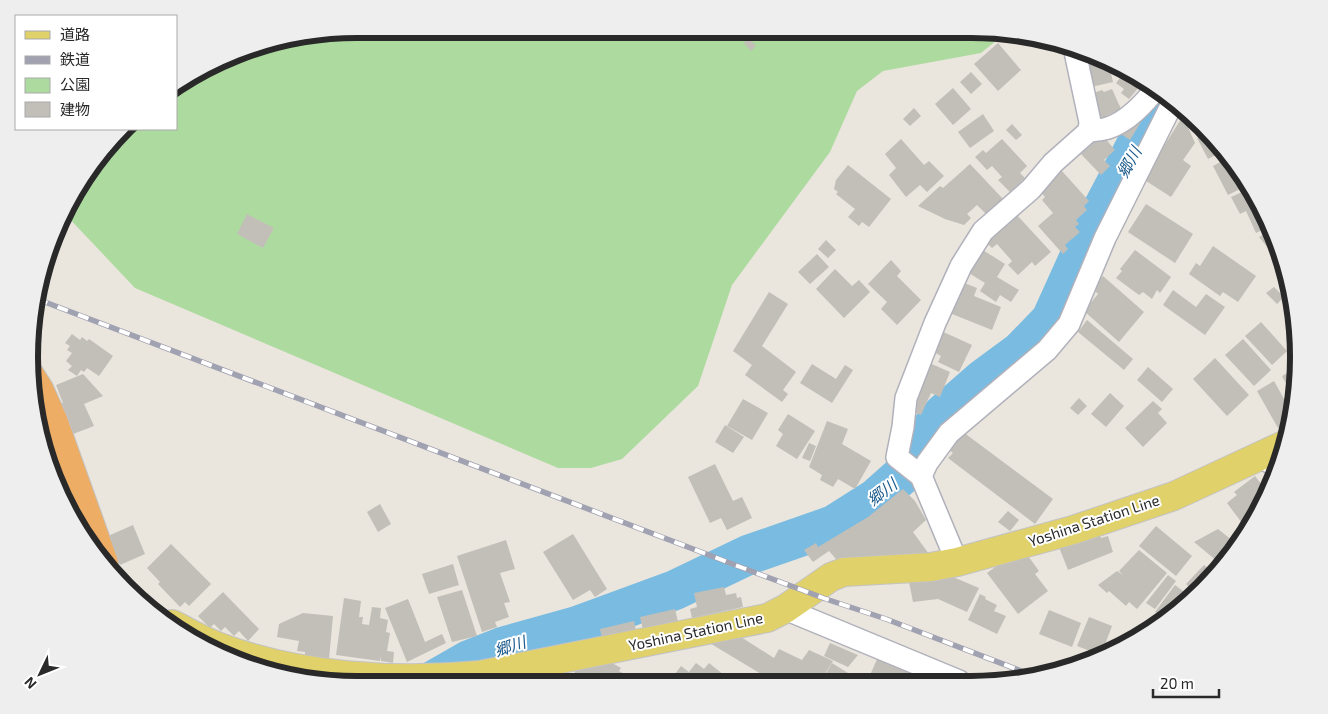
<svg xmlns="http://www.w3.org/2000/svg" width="1328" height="714" font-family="'Exo 2','Noto Sans JP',sans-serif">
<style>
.green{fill:#addb9f}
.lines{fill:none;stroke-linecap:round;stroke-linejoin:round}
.river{stroke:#7abce1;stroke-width:40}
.building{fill:#c2bfb9}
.minor-casing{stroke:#b0b1bb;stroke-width:24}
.major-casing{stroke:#c3c3c3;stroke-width:30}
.highway-casing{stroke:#c3c3c3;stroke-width:30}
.minor{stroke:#fff;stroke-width:21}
.major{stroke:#e1d16a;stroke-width:28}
.highway{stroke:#edad65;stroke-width:28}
.rail-casing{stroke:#a0a1b1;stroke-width:5.5}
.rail{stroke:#fff;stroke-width:4;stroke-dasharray:11;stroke-linecap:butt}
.labels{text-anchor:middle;stroke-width:4;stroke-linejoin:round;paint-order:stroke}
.street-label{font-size:15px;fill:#292929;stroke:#fff}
.water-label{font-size:16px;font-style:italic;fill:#1b5a8b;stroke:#fff}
.rim{fill:none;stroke:#292929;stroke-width:6}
</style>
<rect width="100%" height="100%" fill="#eae5dd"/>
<!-- green -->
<polygon class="green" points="357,29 992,29 1007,32 981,53 883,71 857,91 830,152 732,285 698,386 622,459 591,468 558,468 135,288 66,215 84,175 127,129 176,129 176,86 251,46"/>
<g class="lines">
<!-- river -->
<polyline class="river" points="427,684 469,660 502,647 577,626 675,590 748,555 834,525 875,499 901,476 926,435 943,414 983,379 1021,351 1051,320 1092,229 1154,111 1166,95"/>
</g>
<!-- building -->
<g class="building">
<polygon points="749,38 756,46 751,51 744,43"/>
<polygon points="998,43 1021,70 998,91 974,64"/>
<polygon points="1085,52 1117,65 1117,67 1110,69 1113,82 1091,87"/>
<polygon points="1127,69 1145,80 1129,99 1121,93 1124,89 1116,83"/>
<polygon points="971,72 982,84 971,94 960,82"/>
<polygon points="953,88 971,109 953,125 935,104"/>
<polygon points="1112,89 1121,109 1100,119 1092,112 1091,94 1102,90 1104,92"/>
<polygon points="1153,102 1130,140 1121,134"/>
<polygon points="914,108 921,116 910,126 903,119"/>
<polygon points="1189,112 1202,126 1196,128"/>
<polygon points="983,114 994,131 970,148 958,132"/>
<polygon points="1183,116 1195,143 1183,160 1191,166 1171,197 1143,179"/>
<polygon points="1012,124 1022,135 1016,140 1006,130"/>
<polygon points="1208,133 1225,150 1208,159 1197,138"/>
<polygon points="1102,135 1115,150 1104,160 1110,166 1101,175 1081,154"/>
<polygon points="901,139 924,165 929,161 944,176 927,192 920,185 906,197 889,175 896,168 885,154"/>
<polygon points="1002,139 1027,166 1020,173 1025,178 1010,192 998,180 1002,177 992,166 987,170 975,157 983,150 986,153"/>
<polygon points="1226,159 1231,170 1237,167 1248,185 1228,195 1213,166"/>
<polygon points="970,164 1003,199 986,214 977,205 967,214 971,218 964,225 945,219 918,206 940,186 943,188"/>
<polygon points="848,165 891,199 869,227 862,222 859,226 848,217 855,209 836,194 838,192 834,189 836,180"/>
<polygon points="1061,170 1089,201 1084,206 1087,210 1076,220 1079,224 1075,227 1080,232 1065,245 1068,249 1063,254 1038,226 1053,213 1042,200 1045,197 1039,190"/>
<polygon points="1251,188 1265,212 1271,226 1256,233 1246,211 1240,214 1231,197"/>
<polygon points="1146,204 1193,234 1175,263 1128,232"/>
<polygon points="1015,213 1051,252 1035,266 1032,262 1018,275 1008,265 1012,261 997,244 992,248 985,241"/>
<polygon points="247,214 274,228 263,248 237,234"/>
<polygon points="1272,230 1285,264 1283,266 1259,237"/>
<polygon points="826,240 836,250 828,258 818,249"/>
<polygon points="1213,246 1256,276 1238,302 1223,292 1220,296 1189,274 1196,263 1200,266"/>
<polygon points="978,247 1005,264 997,277 1019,290 1011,302 1000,295 996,302 980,291 985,283 964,270"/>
<polygon points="1135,250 1171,277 1160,293 1157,290 1152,299 1143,292 1139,295 1116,278 1122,271 1120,269"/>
<polygon points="817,254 829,267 810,284 798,272"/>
<polygon points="891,260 901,271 897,276 921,300 897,325 881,309 887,302 868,284"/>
<polygon points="835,269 852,286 859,280 870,292 844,318 816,289"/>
<polygon points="1103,276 1144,312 1119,342 1084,311 1098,294 1092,288"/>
<polygon points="1289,276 1292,295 1281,281"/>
<polygon points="959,281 977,288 974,296 1001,307 992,330 947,312"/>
<polygon points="1274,287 1284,297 1277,304 1266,293"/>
<polygon points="1173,290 1196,307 1206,294 1225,307 1205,335 1163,305"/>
<polygon points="769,292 788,304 762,346 796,372 783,390 788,394 782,402 745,375 752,365 733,351"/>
<polygon points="1087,320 1133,359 1124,370 1078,332"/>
<polygon points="1261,322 1287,351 1272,365 1245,336"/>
<polygon points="939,330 972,345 959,372 938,362 941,356 930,350"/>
<polygon points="72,334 80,340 82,337 87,341 89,339 113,356 99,376 87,368 84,372 81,370 77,376 68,370 72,366 66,361 72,353 67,350 70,346 65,343"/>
<polygon points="1243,339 1271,370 1254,386 1225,355"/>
<polygon points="1215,358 1249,395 1227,416 1193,379"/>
<polygon points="927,362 950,372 940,397 931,393 921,415 907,409"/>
<polygon points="812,364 836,379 845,365 853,370 832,403 800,383"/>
<polygon points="1148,367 1173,389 1162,402 1137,380"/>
<polygon points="1297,368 1296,400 1296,403 1282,376"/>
<polygon points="83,374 103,396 84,404 94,426 73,434 60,404 63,403 56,385"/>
<polygon points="1274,381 1293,415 1292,420 1278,428 1257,391"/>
<polygon points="1110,393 1124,406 1106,427 1091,414"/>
<polygon points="1079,398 1087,406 1078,415 1070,408"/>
<polygon points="743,399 768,413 752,440 727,426"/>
<polygon points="1153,401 1162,409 1158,413 1167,423 1143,447 1125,428"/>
<polygon points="788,414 815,431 797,459 776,446 783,434 778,430"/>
<polygon points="827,421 848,429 842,444 871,461 855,489 838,479 833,487 820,480 822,475 809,467"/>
<polygon points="725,425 744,437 733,453 715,442"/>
<polygon points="963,432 1053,499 1035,524 948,458 953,453 949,450"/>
<polygon points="809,443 816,446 810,461 802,458"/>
<polygon points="715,464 733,501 742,497 752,518 727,530 721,518 710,523 688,477"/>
<polygon points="1255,476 1268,493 1255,521 1248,531 1227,503 1237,495 1234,492"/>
<polygon points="903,489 915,501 926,520 913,532 929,554 836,559 829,551 813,562 804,550 816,543 818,547 868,517"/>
<polygon points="380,504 391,524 378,532 367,512"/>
<polygon points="1008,511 1019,520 1010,531 998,522"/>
<polygon points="133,525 145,554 120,565 108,536"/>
<polygon points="1156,526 1192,556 1176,576 1139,546"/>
<polygon points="1097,529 1101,538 1108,536 1113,552 1068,570 1057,542"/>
<polygon points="1218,529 1238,545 1223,566 1194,542"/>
<polygon points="573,534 607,589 595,597 590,590 573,600 543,552"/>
<polygon points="506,540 515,569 500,573 510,602 504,603 509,617 495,622 497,627 482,632 457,556"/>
<polygon points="171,544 211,584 189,606 185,602 180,607 158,584 160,582 147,568"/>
<polygon points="1139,550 1167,573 1137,609 1129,602 1126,606 1109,591 1107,593 1098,585 1117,571 1123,575 1119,571"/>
<polygon points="1026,553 1039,571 1035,574 1048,591 1018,614 987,573 1013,554"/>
<polygon points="453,564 459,585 429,594 422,574"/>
<polygon points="1204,565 1216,575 1195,593 1186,584"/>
<polygon points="946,574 979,588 967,612 938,599 913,602 909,582"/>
<polygon points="1168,575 1176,581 1155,609 1146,603"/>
<polygon points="1175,585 1191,597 1166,619 1155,612"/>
<polygon points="724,587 726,595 736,593 737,598 741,597 743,607 692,618 690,609 697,607 694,593"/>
<polygon points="462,590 477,636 452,642 437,597"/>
<polygon points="223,592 259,629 248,641 239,631 234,636 225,627 221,631 214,624 210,628 198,616"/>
<polygon points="980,594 986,597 985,599 997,605 994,611 1006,616 997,634 968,620"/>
<polygon points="344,598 361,601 359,617 363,617 362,624 369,625 372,607 381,608 380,618 388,620 386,632 390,633 387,651 394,652 393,663 381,661 381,656 380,661 336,655"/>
<polygon points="408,599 425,642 442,634 446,643 407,662 385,608"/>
<polygon points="675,609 678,622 643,630 640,617"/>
<polygon points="1049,610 1081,623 1072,647 1039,634"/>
<polygon points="303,613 333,616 329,659 305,656 305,652 297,651 299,641 277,637 279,624"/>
<polygon points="1089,617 1112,626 1101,655 1077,646"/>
<polygon points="634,621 636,631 602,639 600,629"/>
<polygon points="733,631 740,639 741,637 774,658 779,649 802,660 809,650 833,661 819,683 776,683 703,639"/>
<polygon points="1120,637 1131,641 1115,649"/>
<polygon points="830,643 858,655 848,667 824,656"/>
<polygon points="878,657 914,674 910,683 867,682"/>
<polygon points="605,659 621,668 619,671 630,677 626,684 577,683 574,668"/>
<polygon points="696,663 704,669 709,663 734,683 679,684 672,678 681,666 689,672"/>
<polygon points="832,663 848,673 843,683 820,683"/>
<polygon points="922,676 936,683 919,683"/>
<polygon points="635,679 642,684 631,684"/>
<polygon points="647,679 655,684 644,684"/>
</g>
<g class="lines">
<!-- minor casing -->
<g class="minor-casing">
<g id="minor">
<path d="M 1089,131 C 1095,130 1102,130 1108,128 C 1127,122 1145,103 1156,88"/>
<polyline points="1261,456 1279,469"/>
<polyline points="921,476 927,463 949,433 1047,350 1069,324 1105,238 1174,100"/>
<polyline points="957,562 921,476 897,457 903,427 906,398 935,323 961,266 983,231 1031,189 1053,163 1089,131 1090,122 1074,47"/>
<polyline points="785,609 959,681"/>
</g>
</g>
<!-- major casing -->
<g class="major-casing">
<path id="major" d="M 172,624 C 186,631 201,640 217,646 C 296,677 396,683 480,675 L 767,618 L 785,609 L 831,577 L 844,572 L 931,567 L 957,562 L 1073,530 L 1174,496 L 1286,444"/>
</g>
<!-- highway casing -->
<g class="highway-casing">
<polyline id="highway" points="30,375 39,389 53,420 104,563"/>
</g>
<!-- minor -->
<use href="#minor" class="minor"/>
<!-- major -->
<use href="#major" class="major"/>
<!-- highway -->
<use href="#highway" class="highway"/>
<!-- rail casing -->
<g class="rail-casing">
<polyline id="rail" points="37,299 743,568 826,599 886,619 1037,677"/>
</g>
<!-- rail -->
<use href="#rail" class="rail"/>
</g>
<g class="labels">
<!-- street labels -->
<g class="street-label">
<text transform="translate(1094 521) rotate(-18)" y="5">Yoshina Station Line</text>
<text transform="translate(696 632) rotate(-12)" y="5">Yoshina Station Line</text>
</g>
<!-- water labels -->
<g class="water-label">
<text transform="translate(1129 162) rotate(-61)" y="6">郷川</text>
<text transform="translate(882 492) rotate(-38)" y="6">郷川</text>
<text transform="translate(510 646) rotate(-18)" y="6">郷川</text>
</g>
</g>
<!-- crop -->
<path d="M0 0H1328V714H0ZM357 38H971A319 319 0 0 1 1290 357V357A319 319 0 0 1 971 676H357A319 319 0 0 1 38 357V357A319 319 0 0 1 357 38Z" fill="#eee" fill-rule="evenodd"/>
<path class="rim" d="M357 38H971A319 319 0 0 1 1290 357V357A319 319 0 0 1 971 676H357A319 319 0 0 1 38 357V357A319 319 0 0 1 357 38Z"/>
<!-- legend -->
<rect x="15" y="15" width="162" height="115" fill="#ffffff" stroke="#a9a9a9"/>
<rect x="25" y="31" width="25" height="8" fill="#e1d16a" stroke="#a9a9a9"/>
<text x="60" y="40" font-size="15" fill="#292929">道路</text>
<rect x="25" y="56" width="25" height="8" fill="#a0a1b1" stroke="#a9a9a9"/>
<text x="60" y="65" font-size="15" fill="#292929">鉄道</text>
<rect x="25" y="78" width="25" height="15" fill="#addb9f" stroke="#a9a9a9"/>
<text x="60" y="90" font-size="15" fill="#292929">公園</text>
<rect x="25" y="102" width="25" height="15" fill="#c2bfb9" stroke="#a9a9a9"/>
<text x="60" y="115" font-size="15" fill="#292929">建物</text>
<!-- north arrow -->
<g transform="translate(40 674) rotate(227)" stroke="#ffffff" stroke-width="4" paint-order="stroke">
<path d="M0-4L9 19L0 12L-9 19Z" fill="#292929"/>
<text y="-8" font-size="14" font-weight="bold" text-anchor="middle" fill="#292929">N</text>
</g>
<!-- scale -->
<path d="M1153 689v8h66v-8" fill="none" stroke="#292929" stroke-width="2.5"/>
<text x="1160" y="689" font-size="15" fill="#292929" stroke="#ffffff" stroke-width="4" paint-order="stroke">20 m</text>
</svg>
